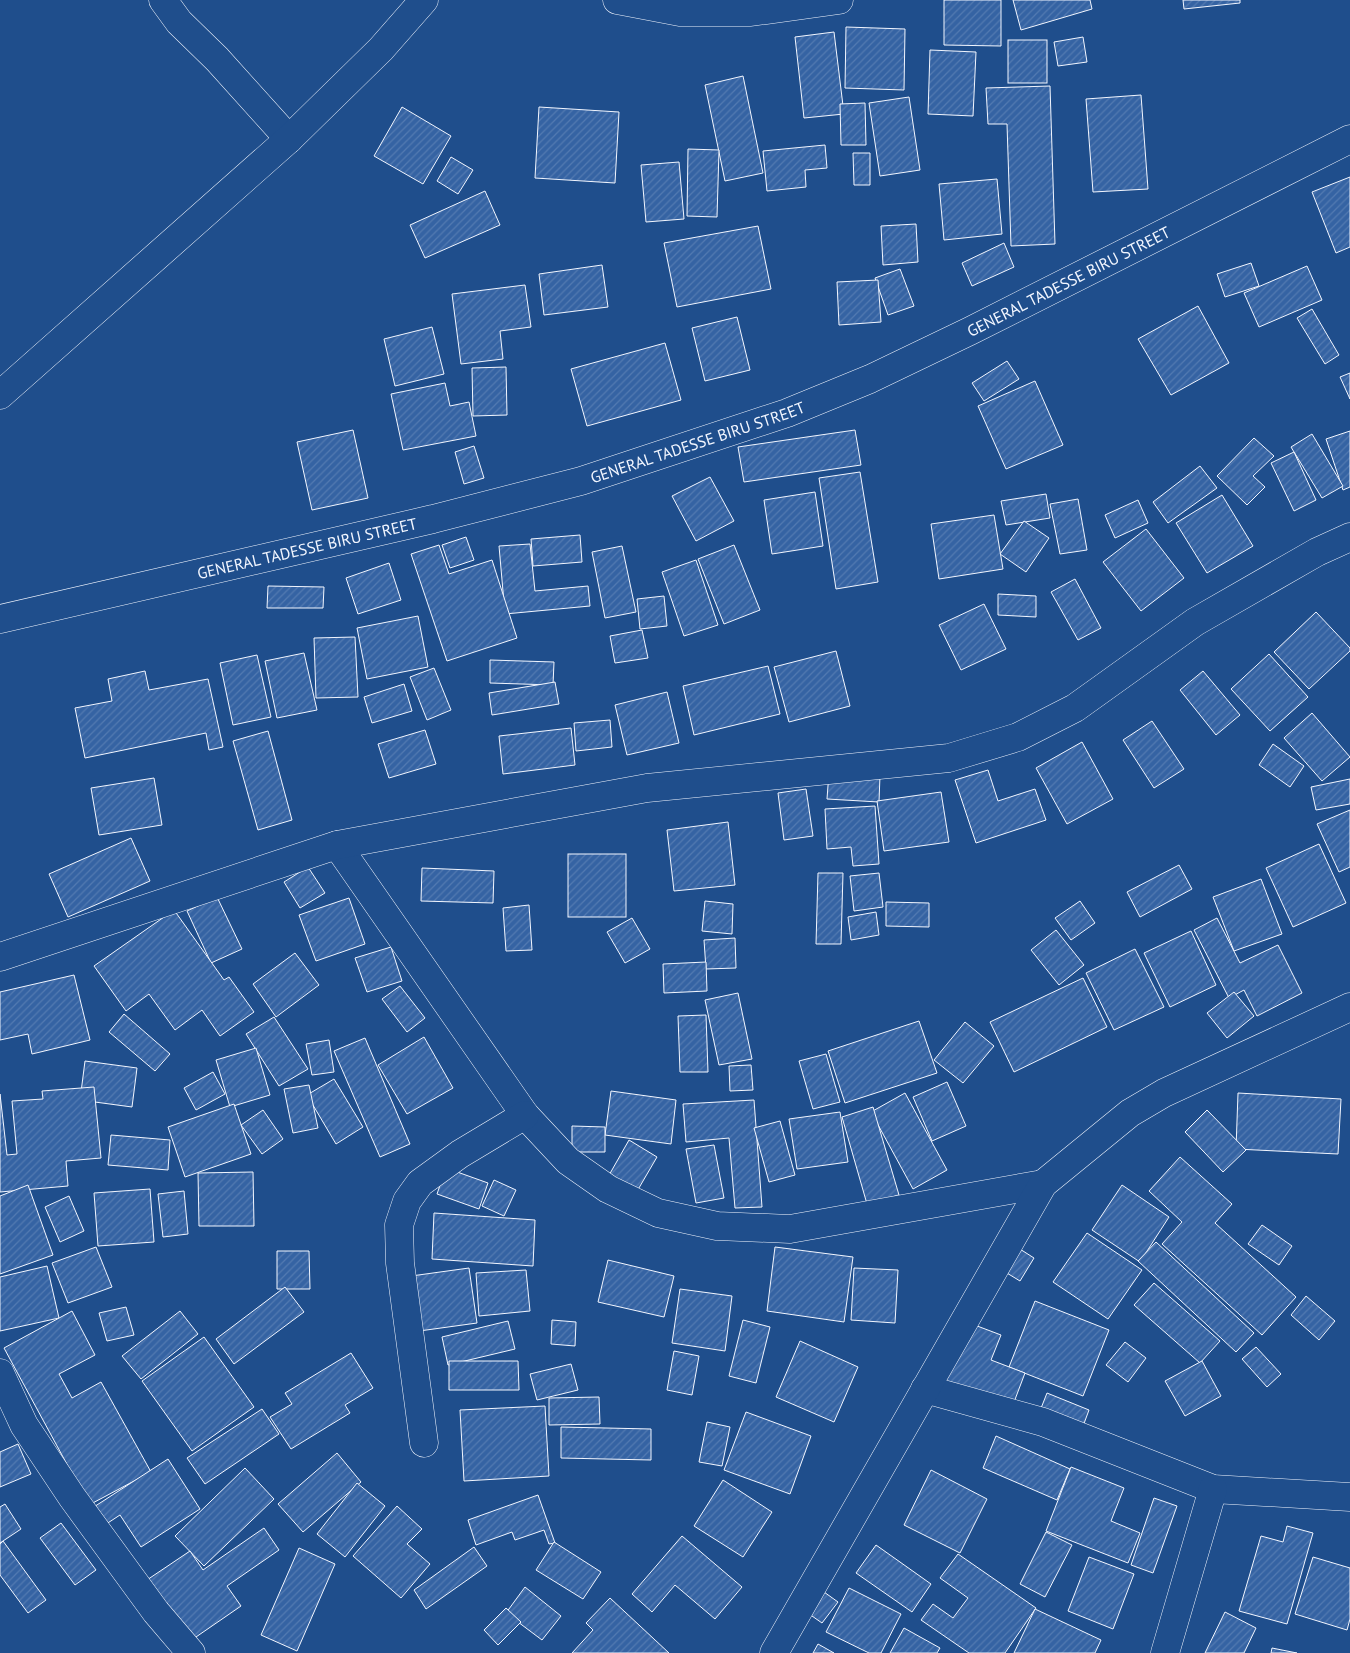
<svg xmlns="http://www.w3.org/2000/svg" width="1350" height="1653" font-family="'PT Sans',sans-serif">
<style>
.building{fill:url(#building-hatch);stroke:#f2f6ff}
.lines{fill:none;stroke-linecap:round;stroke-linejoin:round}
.street-casing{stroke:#f2f6ff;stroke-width:29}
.secondary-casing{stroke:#f2f6ff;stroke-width:29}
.street{stroke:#1f4e8c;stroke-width:28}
.secondary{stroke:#1f4e8c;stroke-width:28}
.labels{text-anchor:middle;stroke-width:4;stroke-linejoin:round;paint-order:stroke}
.street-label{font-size:16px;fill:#f2f6ff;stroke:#1f4e8c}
</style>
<defs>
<pattern id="building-hatch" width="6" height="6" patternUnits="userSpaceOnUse" patternTransform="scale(1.25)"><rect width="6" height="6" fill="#3563a3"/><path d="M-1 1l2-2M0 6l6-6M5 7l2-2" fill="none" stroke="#537ab1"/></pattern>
</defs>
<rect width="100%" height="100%" fill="#1f4e8c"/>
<!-- building -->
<g class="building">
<polygon points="944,0 1001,0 1001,46 944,45"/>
<polygon points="1013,0 1090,0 1092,9 1021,30"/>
<polygon points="1183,0 1240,0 1240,3 1184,9"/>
<polygon points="846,27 905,29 904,90 845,88"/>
<polygon points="834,32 844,114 804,118 795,37"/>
<polygon points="1083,37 1087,62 1058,66 1054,42"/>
<rect x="1008" y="40" width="39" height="43"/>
<polygon points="930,50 976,52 973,116 928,114"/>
<polygon points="743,76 763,173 725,181 705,85"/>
<polygon points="1050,86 1055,244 1011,246 1007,124 988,124 986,88"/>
<polygon points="1141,95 1148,189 1093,192 1086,99"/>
<polygon points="909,97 920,170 880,176 869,103"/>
<polygon points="865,103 866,145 841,145 840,104"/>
<polygon points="402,107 451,136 423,184 374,156"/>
<polygon points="539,107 619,112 615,183 535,178"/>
<polygon points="825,145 827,168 805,170 806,187 767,191 763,151"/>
<polygon points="688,149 719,150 717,217 687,216"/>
<polygon points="853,153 870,153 870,185 854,185"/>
<polygon points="451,157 473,170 458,194 437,181"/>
<polygon points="679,162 684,219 646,222 641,165"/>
<polygon points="1350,177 1350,247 1336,253 1312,192"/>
<polygon points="997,179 1002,234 944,240 939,184"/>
<polygon points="485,191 500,225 425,258 410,225"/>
<polygon points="916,224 918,262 883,265 881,226"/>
<polygon points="758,226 771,289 677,307 664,243"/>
<polygon points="1004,243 1014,267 972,286 962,263"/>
<polygon points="1251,263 1259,286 1225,297 1217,274"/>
<polygon points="602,265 608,307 544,315 539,274"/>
<polygon points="1307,266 1322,300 1259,327 1244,293"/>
<polygon points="900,269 914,306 888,315 875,278"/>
<polygon points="878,280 881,322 839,325 837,282"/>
<polygon points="525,285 531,327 500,331 503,359 461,364 452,294"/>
<polygon points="1198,306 1229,363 1171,395 1138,339"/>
<polygon points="1312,309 1339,355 1325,364 1297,318"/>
<polygon points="737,317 750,370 705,381 692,328"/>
<polygon points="432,327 444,374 395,386 384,339"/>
<polygon points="665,343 681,400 587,426 571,369"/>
<polygon points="1007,361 1019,379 984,401 972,383"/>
<polygon points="506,367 507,415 473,416 472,368"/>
<polygon points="1350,373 1350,399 1340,377"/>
<polygon points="1035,381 1063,445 1006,469 978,406"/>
<polygon points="445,383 450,406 469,402 476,436 403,450 391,394"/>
<polygon points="353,430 368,498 312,510 297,442"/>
<polygon points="855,430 861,465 744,482 738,447"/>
<polygon points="1350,431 1350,487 1343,490 1326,439"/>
<polygon points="1312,434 1343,486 1322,498 1291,447"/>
<polygon points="1254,438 1274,456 1253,476 1265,487 1247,505 1217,476"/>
<polygon points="474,446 484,478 464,484 455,452"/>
<polygon points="1294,452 1316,500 1294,511 1271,463"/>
<polygon points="1200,466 1217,488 1168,523 1153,502"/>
<polygon points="860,472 878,582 836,589 819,478"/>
<polygon points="710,477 734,521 696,541 672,496"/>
<polygon points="815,492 823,546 772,554 764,500"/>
<polygon points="1046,494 1050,518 1006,525 1001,501"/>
<polygon points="1222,495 1253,546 1207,573 1176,523"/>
<polygon points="1078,499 1087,550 1060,554 1050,504"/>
<polygon points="1138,500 1148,523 1115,538 1105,515"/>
<polygon points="994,515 1003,569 939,579 931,524"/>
<polygon points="1024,521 1049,538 1026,572 1000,554"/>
<polygon points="1146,529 1184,578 1141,611 1103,562"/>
<polygon points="580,535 582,562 533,566 531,539"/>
<polygon points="466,537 474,560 450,568 442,545"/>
<polygon points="530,544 535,591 588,586 590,606 505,614 499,546"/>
<polygon points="439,545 449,574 492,560 517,638 447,661 411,554"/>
<polygon points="734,545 760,610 724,624 698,559"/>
<polygon points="622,546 636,612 605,618 592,552"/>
<polygon points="696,560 718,625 684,636 662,572"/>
<polygon points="389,563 401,600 358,614 346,578"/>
<polygon points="1075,579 1101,628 1078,640 1051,592"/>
<polygon points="268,586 324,587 323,608 267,608"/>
<polygon points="998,594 1036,596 1036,617 998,615"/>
<polygon points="664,596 667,626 640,629 637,599"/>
<polygon points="984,604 1006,649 961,670 939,625"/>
<polygon points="1316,612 1350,648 1350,651 1309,689 1274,652"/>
<polygon points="418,616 428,667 367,679 357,628"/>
<polygon points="642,630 648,658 615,663 610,636"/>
<polygon points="355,637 358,697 316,698 314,638"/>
<polygon points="836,651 850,706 789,722 774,667"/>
<polygon points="304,653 317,710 277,718 265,661"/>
<polygon points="1269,654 1308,697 1270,731 1231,689"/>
<polygon points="257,655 271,717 233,725 220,663"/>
<polygon points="490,660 554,662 553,685 490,683"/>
<polygon points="768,666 780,714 694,735 683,686"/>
<polygon points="434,668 451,710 427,720 410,677"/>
<polygon points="145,671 149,690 208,679 223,747 209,750 206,733 85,758 75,708 112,701 108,679"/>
<polygon points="1203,671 1240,715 1216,735 1180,690"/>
<polygon points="555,682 559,704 492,715 489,693"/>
<polygon points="404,684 412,711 372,723 364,697"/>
<polygon points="667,692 679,743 627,755 615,705"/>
<polygon points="1312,713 1350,757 1322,781 1284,738"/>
<polygon points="610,720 612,747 576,751 574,723"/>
<polygon points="1152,721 1184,769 1154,788 1123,740"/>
<polygon points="571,728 575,765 503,774 499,736"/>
<polygon points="425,730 436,764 389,778 378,744"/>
<polygon points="268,731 292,820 258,830 233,741"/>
<polygon points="1082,742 1113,799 1067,824 1036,768"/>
<polygon points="1273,744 1304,766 1290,787 1259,765"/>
<polygon points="988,770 998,801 1035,789 1046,820 976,843 955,780"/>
<polygon points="829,772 880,775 879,802 827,799"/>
<polygon points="154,778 162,825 99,835 91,788"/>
<polygon points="1350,779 1350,804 1316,810 1311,787"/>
<polygon points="806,789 813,836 784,840 778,793"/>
<polygon points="941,792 949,842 884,851 877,801"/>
<polygon points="875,806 879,864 853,866 851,847 827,849 825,809"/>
<polygon points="1350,810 1350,867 1339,872 1317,824"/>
<polygon points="728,822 735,885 674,891 667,830"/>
<polygon points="131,838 150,881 68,917 49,874"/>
<polygon points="1319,844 1346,903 1293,927 1266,868"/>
<rect x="568" y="854" width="58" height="63"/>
<polygon points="1179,865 1192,889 1140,917 1127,892"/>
<polygon points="308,867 325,893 300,908 284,882"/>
<polygon points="422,868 494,871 493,903 421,901"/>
<polygon points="818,873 843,873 841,944 816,944"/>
<polygon points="879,873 883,907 854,911 850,876"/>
<polygon points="1261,879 1282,934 1234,951 1213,897"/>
<polygon points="217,897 242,949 211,963 187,911"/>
<polygon points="349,898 365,944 316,961 299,915"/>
<polygon points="705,901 733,904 732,934 702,931"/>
<polygon points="1080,901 1095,923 1071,940 1055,918"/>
<polygon points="886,902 929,903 929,927 886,926"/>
<polygon points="529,905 532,950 506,951 503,908"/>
<polygon points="174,910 224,980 229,977 254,1012 220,1036 202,1010 175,1030 149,994 126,1011 94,966"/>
<polygon points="876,912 879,935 851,940 848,917"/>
<polygon points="632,918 650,949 625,963 607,932"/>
<polygon points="1217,918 1240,963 1278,945 1302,993 1257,1016 1244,990 1229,998 1194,930"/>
<polygon points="1056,930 1084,965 1059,985 1031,950"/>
<polygon points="1191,931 1216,985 1170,1007 1144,953"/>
<polygon points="735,938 736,968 706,969 704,940"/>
<polygon points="391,947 402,981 367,992 355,958"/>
<polygon points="1135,949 1164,1007 1114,1030 1086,973"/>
<polygon points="295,953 319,985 276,1017 253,984"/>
<polygon points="706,962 707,991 664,993 663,964"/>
<polygon points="74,975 90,1040 32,1054 28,1034 0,1040 0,992"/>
<polygon points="1083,978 1107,1027 1014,1072 990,1022"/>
<polygon points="400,986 425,1018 407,1032 382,999"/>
<polygon points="1234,992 1254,1016 1227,1038 1207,1013"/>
<polygon points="738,993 752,1059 719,1065 705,1000"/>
<polygon points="124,1014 170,1054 155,1071 109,1032"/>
<polygon points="706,1015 708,1072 680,1072 678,1016"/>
<polygon points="274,1017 308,1069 279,1086 246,1034"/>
<polygon points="919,1021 937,1073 845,1103 828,1051"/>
<polygon points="965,1022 994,1046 963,1083 934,1060"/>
<polygon points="424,1037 453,1088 407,1114 378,1065"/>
<polygon points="365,1038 410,1144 380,1157 334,1051"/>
<polygon points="329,1040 334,1072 312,1075 306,1044"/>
<polygon points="256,1048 270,1095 230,1107 216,1060"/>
<polygon points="826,1054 840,1102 813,1109 799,1061"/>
<polygon points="85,1061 137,1068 132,1107 80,1100"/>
<polygon points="751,1065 753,1090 730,1091 729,1066"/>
<polygon points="213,1072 225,1094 196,1110 184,1088"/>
<polygon points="334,1079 363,1127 336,1144 307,1095"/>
<polygon points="947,1082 966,1126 932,1141 913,1097"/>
<polygon points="309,1085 318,1128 293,1133 284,1089"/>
<polygon points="94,1087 101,1158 66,1161 68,1186 0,1192 0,1094 7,1155 17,1154 12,1101 43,1099 42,1091"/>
<polygon points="611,1091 676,1100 671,1144 605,1135"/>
<polygon points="905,1093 947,1170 913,1189 871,1112"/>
<polygon points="1238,1093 1341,1099 1338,1154 1236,1149"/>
<polygon points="754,1100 762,1207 735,1208 729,1138 686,1142 683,1104"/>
<polygon points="234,1104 251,1154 185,1177 168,1127"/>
<polygon points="873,1107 899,1195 867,1204 842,1117"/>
<polygon points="263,1110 283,1139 262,1154 241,1125"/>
<polygon points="1207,1110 1246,1150 1223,1172 1185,1132"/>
<polygon points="840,1112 848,1162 797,1169 789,1119"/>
<polygon points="780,1121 795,1175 769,1182 754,1128"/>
<polygon points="572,1126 605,1127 605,1152 572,1152"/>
<polygon points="111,1135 170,1140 168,1170 108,1165"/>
<polygon points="629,1140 657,1157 636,1193 608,1177"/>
<polygon points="714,1145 724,1198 696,1203 686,1149"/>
<polygon points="1180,1157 1232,1204 1215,1223 1296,1297 1262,1335 1162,1244 1182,1222 1149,1191"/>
<polygon points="446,1168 488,1183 479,1209 437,1194"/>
<polygon points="253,1172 254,1226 199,1226 198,1173"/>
<polygon points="494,1180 516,1190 504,1216 482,1206"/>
<polygon points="28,1185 53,1255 0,1274 0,1196"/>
<polygon points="1122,1185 1169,1217 1140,1262 1092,1230"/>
<polygon points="150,1189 154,1242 98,1246 94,1193"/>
<polygon points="184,1191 188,1234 163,1237 158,1194"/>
<polygon points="69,1196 84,1231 60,1242 45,1207"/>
<polygon points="434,1213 535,1220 533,1266 432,1259"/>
<polygon points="1262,1225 1292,1246 1279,1265 1248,1244"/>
<polygon points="1087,1233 1142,1270 1108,1319 1053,1282"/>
<polygon points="1156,1242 1254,1333 1236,1352 1138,1261"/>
<polygon points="1012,1244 1034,1258 1020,1281 997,1267"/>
<polygon points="96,1247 112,1287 68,1303 52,1263"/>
<polygon points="775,1247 853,1257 844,1322 767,1311"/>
<polygon points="277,1251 309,1251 310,1289 277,1289"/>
<polygon points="608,1260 674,1276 664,1317 598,1302"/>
<polygon points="47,1266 59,1318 0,1331 0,1277"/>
<polygon points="469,1268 477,1323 412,1332 404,1277"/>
<polygon points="854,1268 898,1270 895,1323 851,1320"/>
<polygon points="526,1270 530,1311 479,1316 476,1273"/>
<polygon points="1154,1283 1220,1341 1200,1363 1134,1305"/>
<polygon points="285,1287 304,1312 234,1364 216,1339"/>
<polygon points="680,1289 732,1296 725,1351 672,1343"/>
<polygon points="1306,1296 1335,1321 1319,1340 1291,1315"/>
<polygon points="1035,1301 1109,1330 1083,1396 1009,1367"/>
<polygon points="126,1307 134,1335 107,1341 99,1313"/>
<polygon points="72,1311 95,1355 59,1374 72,1398 101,1382 151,1472 89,1505 4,1348"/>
<polygon points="180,1311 198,1334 141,1379 122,1356"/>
<polygon points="552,1320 576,1322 575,1346 551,1344"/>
<polygon points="743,1320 770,1327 756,1383 729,1376"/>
<polygon points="508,1321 515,1349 448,1365 442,1337"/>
<polygon points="964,1321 1001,1335 991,1360 1025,1373 1008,1418 937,1392"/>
<polygon points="204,1337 254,1407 192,1451 142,1381"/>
<polygon points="800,1341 858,1367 834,1422 776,1397"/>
<polygon points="1125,1342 1146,1358 1128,1382 1106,1365"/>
<polygon points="1256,1347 1281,1374 1267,1387 1242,1359"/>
<polygon points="674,1351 699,1356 692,1395 667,1390"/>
<polygon points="351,1353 373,1388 345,1405 350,1413 291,1449 270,1417 292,1404 285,1393"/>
<polygon points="449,1361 518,1361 519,1390 449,1390"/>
<polygon points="1202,1361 1221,1396 1185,1416 1165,1381"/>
<polygon points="571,1364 578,1390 537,1400 530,1374"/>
<polygon points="1047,1393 1089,1410 1079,1437 1036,1421"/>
<polygon points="599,1397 600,1424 549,1425 549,1398"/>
<polygon points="545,1406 549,1476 464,1481 460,1410"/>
<polygon points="262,1409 279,1434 205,1484 187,1458"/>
<polygon points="746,1412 811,1436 790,1494 724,1470"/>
<polygon points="707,1422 730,1427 722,1466 699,1462"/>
<polygon points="561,1427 651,1429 651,1460 561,1458"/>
<polygon points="996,1436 1070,1469 1057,1500 983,1468"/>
<polygon points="18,1444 31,1474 0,1487 0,1452"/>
<polygon points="337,1453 361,1482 303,1532 278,1504"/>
<polygon points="168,1459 200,1509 141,1547 120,1515 94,1532 83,1514"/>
<polygon points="1071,1467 1124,1488 1111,1521 1140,1533 1128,1563 1046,1531"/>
<polygon points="245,1468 274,1499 204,1566 175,1536"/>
<polygon points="931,1470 987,1499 960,1553 904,1525"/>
<polygon points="723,1480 772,1512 743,1557 694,1526"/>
<polygon points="357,1483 385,1506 345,1557 317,1534"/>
<polygon points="538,1495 555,1543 549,1544 544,1530 515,1540 512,1532 476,1545 468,1520"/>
<polygon points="1154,1498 1177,1506 1153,1573 1131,1565"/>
<polygon points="5,1504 21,1529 0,1543 0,1507"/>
<polygon points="397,1506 422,1529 407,1544 430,1564 401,1598 353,1556"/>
<polygon points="61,1523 96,1570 75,1585 40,1538"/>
<polygon points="1287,1526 1313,1533 1287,1624 1239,1611 1261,1536 1283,1542"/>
<polygon points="264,1528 279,1550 227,1586 241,1606 180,1648 138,1586 190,1551 203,1570"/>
<polygon points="1046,1532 1072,1545 1045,1597 1020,1584"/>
<polygon points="682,1536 742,1587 715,1619 675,1585 652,1612 632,1594"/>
<polygon points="3,1541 46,1600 28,1613 0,1575 0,1544"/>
<polygon points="554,1542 601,1572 583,1599 536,1570"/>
<polygon points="876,1545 931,1584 912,1612 856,1573"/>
<polygon points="474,1547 487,1566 426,1609 414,1590"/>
<polygon points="299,1548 335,1564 297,1651 261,1635"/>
<polygon points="958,1554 1036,1608 1005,1653 969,1653 921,1620 933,1604 953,1618 968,1598 940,1578"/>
<polygon points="1089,1557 1134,1574 1113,1629 1068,1611"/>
<polygon points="1313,1557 1350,1568 1350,1619 1347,1630 1295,1614"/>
<polygon points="525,1587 561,1616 542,1640 506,1613"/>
<polygon points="817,1587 838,1602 822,1623 802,1609"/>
<polygon points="849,1588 901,1614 881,1653 869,1653 826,1632"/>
<polygon points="610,1598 669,1653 572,1653 593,1630 586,1623"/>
<polygon points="506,1608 521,1622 498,1645 484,1630"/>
<polygon points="1035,1609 1101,1640 1095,1653 1014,1653"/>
<polygon points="1225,1612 1256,1628 1244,1653 1205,1653"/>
<polygon points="904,1628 940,1648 937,1653 890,1653"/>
<polygon points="818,1644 834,1653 813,1653"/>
<polygon points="1272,1648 1297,1653 1271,1653"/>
</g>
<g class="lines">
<!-- street casing -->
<g class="street-casing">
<g id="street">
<polyline points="163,0 179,22 217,59 289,139"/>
<polyline points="617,0 680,12 751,12 839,0"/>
<polyline points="0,395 289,139 381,49 424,0"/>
<polyline points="337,845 525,1115 568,1161 608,1189 658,1213 717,1226 790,1229 1043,1184"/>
<polyline points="0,957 337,845 647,788 949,758 1018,737 1075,708 1195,622 1317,552 1350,537"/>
<polyline points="0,1373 24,1425 72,1497 156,1612 191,1653"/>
<polyline points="925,1389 1043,1422 1213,1489 1350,1497"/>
<polyline points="424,1443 400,1263 399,1225 407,1201 420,1183 460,1154 525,1115"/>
<polyline points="774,1653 1043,1184 1130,1113 1164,1093 1350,1007"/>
<polyline points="1165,1653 1213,1489"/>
</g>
</g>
<!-- secondary casing -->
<g class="secondary-casing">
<g id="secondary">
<path id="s1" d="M 0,619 L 433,519 L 581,481 L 787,413 L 870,379 L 970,331 L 1350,139"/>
</g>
</g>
<!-- street -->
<use href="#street" class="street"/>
<!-- secondary -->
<use href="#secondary" class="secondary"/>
</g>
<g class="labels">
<!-- street labels -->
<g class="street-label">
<text dy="6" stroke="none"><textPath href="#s1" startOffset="1125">GENERAL TADESSE BIRU STREET</textPath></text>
<text dy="6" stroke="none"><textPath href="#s1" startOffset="720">GENERAL TADESSE BIRU STREET</textPath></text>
<text dy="6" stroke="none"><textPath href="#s1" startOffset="315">GENERAL TADESSE BIRU STREET</textPath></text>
</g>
</g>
</svg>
